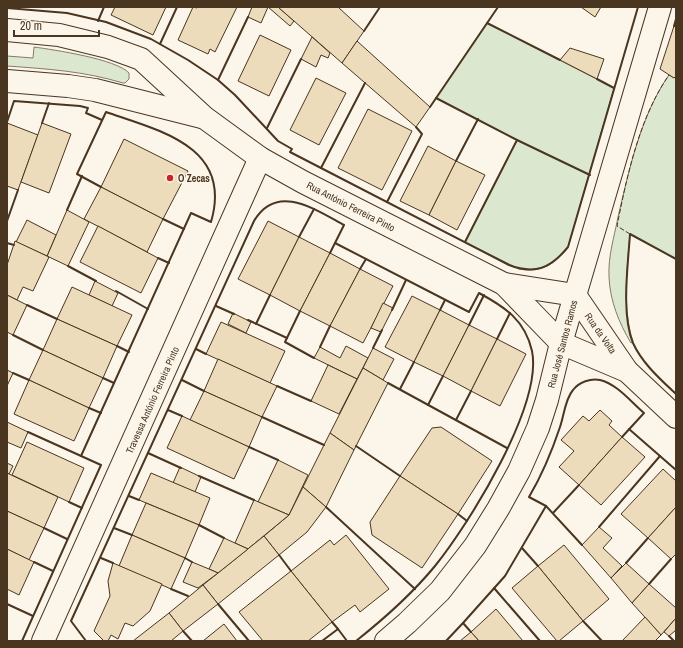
<svg xmlns="http://www.w3.org/2000/svg" width="683" height="648" font-family="'Archivo Narrow',sans-serif">
<style>
.green{fill:#dce7d0;stroke:#887966}
.building{fill:#ecdcbc;stroke:#4a3520}
.lines{fill:none;stroke-linecap:round;stroke-linejoin:round}
.minor-casing{stroke:#4a3520;stroke-width:24}
.minor{stroke:#fbf6e9;stroke-width:22}
.fence{stroke:#4a3520;stroke-width:1;stroke-dasharray:5 2;stroke-linecap:butt}
.wall{stroke:#4a3520;stroke-width:2}
.poi-dot{fill:#c62828;stroke:#fbf6e9;stroke-width:1.5}
.labels{text-anchor:middle;stroke-width:3;stroke-linejoin:round;paint-order:stroke}
.poi-label{font-size:10px;font-weight:bold;fill:#4a3520;stroke:#fbf6e9;text-anchor:start}
.street-label{font-size:10px;fill:#4a3520;stroke:#fbf6e9}
</style>
<rect width="100%" height="100%" fill="#fbf6e9"/>
<!-- green -->
<g class="green">
<path d="M 487,23 L 614,88 L 568,247 C 554,265 542,273 519,269 L 465,242 L 517,140 L 436,98 Z"/>
<path d="M 34,47 C 55,50 116,59 129,73 L 129,79 L 125,83 L 123,83 C 83,71 48,69 7,66 L 7,56 L 33,58 Z"/>
<path d="M 669,75 L 674,78 L 676,76 L 676,259 L 630,234 C 627,270 622,307 633,342 L 631,343 C 619,323 610,301 609,277 C 608,256 614,238 618,217 C 629,170 641,115 669,75 Z"/>
</g>
<!-- building -->
<g class="building">
<polygon points="115,7 166,7 153,35 111,15"/>
<polygon points="193,7 197,8 198,7 237,7 215,52 210,49 208,54 178,40"/>
<polygon points="252,7 278,7 294,21 290,26 268,7 261,23 248,17"/>
<polygon points="278,7 338,7 364,31 342,63"/>
<polygon points="581,7 601,7 595,17"/>
<polygon points="674,26 676,28 676,76 674,78 660,69"/>
<polygon points="260,35 291,50 269,96 238,81"/>
<polygon points="312,37 330,53 328,58 321,55 316,67 301,59"/>
<polygon points="357,41 430,107 416,127 342,63"/>
<polygon points="570,48 604,59 597,79 560,60"/>
<polygon points="316,78 346,93 319,145 290,130"/>
<polygon points="368,109 412,131 382,190 338,168"/>
<polygon points="7,123 38,135 18,190 7,186"/>
<polygon points="42,123 71,134 49,193 21,182"/>
<polygon points="124,139 188,171 163,219 101,187"/>
<polygon points="428,146 456,161 429,215 400,201"/>
<polygon points="456,161 485,175 457,230 429,215"/>
<polygon points="101,187 163,219 147,252 84,219"/>
<polygon points="67,210 89,222 68,266 47,256"/>
<polygon points="27,220 56,235 47,256 16,242"/>
<polygon points="268,221 299,237 270,295 238,279"/>
<polygon points="98,226 158,258 141,293 80,262"/>
<polygon points="299,237 330,253 300,311 270,295"/>
<polygon points="15,241 49,257 33,291 23,287 17,300 7,295 7,265"/>
<polygon points="330,253 360,269 330,326 300,311"/>
<polygon points="360,269 393,286 363,343 330,326"/>
<polygon points="95,281 118,293 112,306 89,295"/>
<polygon points="72,287 132,315 117,346 57,319"/>
<polygon points="7,295 27,305 13,335 7,332"/>
<polygon points="412,296 440,310 414,362 385,347"/>
<polygon points="383,303 393,308 381,332 371,328"/>
<polygon points="440,310 469,325 443,376 414,362"/>
<polygon points="233,313 251,322 246,333 228,324"/>
<polygon points="57,319 117,346 103,378 43,350"/>
<polygon points="221,322 285,351 270,383 206,354"/>
<polygon points="469,325 497,339 471,391 443,376"/>
<polygon points="497,339 526,354 500,406 471,391"/>
<polygon points="346,346 368,358 357,379 314,358 320,347 340,358"/>
<polygon points="373,348 394,359 383,380 363,368"/>
<polygon points="43,350 103,378 89,408 29,380"/>
<polygon points="218,359 277,386 262,417 204,391"/>
<polygon points="328,365 357,379 339,414 311,401"/>
<polygon points="363,368 388,383 354,450 330,433"/>
<polygon points="7,370 13,373 7,386"/>
<polygon points="29,380 89,408 74,441 14,414"/>
<polygon points="204,391 262,417 249,447 190,420"/>
<polygon points="600,410 612,421 609,425 622,437 579,485 559,467 574,451 561,440 583,416 589,421"/>
<polygon points="182,416 249,447 234,479 167,448"/>
<polygon points="7,422 28,432 21,448 7,442"/>
<polygon points="441,427 492,461 458,514 400,476 432,428"/>
<polygon points="330,433 354,450 326,507 303,487"/>
<polygon points="622,437 645,457 601,505 579,485"/>
<polygon points="27,442 84,468 69,502 12,475"/>
<polygon points="278,460 308,475 289,515 258,502"/>
<polygon points="7,463 13,466 9,474 7,473"/>
<polygon points="180,467 201,477 195,492 173,483"/>
<polygon points="663,469 676,481 676,507 648,538 621,514"/>
<polygon points="7,473 58,497 44,528 7,511"/>
<polygon points="151,473 210,498 199,525 139,500"/>
<polygon points="400,476 458,514 422,568 372,535 370,522"/>
<polygon points="303,487 326,507 307,532 279,555 264,536 289,515"/>
<polygon points="254,500 289,515 248,549 235,543"/>
<polygon points="146,503 199,525 185,558 132,535"/>
<polygon points="676,507 676,554 671,559 648,538"/>
<polygon points="7,511 44,528 29,560 7,549"/>
<polygon points="599,527 612,538 603,548 622,566 611,578 582,545"/>
<polygon points="132,535 185,558 171,589 119,566"/>
<polygon points="346,535 389,589 360,612 355,605 332,622 291,571 330,540 334,545"/>
<polygon points="264,536 279,555 218,604 203,585"/>
<polygon points="224,538 248,549 218,573 209,569"/>
<polygon points="564,545 609,599 583,621 538,566"/>
<polygon points="7,549 34,562 19,595 7,589"/>
<polygon points="192,562 209,569 218,573 198,588 183,582"/>
<polygon points="113,563 162,584 150,611 133,626 125,623 118,639 111,635 108,641 104,641 94,631 110,596 108,581"/>
<polygon points="626,563 649,584 632,603 611,578"/>
<polygon points="538,566 583,621 559,641 557,641 512,588"/>
<polygon points="291,571 332,622 308,641 263,641 239,612"/>
<polygon points="649,584 676,608 676,618 661,635 632,603"/>
<polygon points="203,585 218,604 183,631 169,613"/>
<polygon points="496,609 523,641 479,641 471,632"/>
<polygon points="169,613 183,631 171,641 133,641"/>
<polygon points="645,617 661,635 655,641 622,641"/>
<polygon points="676,618 676,630 669,636 664,632"/>
<polygon points="224,624 237,641 203,641"/>
<polygon points="471,632 479,641 460,641"/>
</g>
<g class="lines">
<!-- minor casing -->
<g class="minor-casing">
<g id="minor">
<polyline points="7,30 59,35 108,47 141,59 205,118 260,158 303,182 504,284 561,343 627,371"/>
<polyline points="7,81 68,86 95,90 202,117"/>
<polyline points="504,284 575,295 627,371 676,417"/>
<polyline points="43,641 260,158"/>
<polyline points="386,641 407,623 440,591 475,546 498,509 519,471 538,428 547,400 561,343 660,7"/>
</g>
</g>
<!-- minor -->
<use href="#minor" class="minor"/>
<!-- fence -->
<path class="fence" d="M 630,234 L 617,226 C 627,176 639,118 669,75"/>
<!-- wall -->
<g class="wall">
<path d="M 7,8 L 67,13 L 106,22 L 151,39 L 188,60 L 218,80 L 235,95 L 278,141 L 292,149 L 290,152 L 509,265 C 535,275 551,268 568,247 L 638,7"/>
<polyline points="98,21 104,7"/>
<polyline points="487,23 560,60"/>
<polyline points="674,26 676,19"/>
<polyline points="364,31 380,7"/>
<polyline points="160,44 177,7"/>
<polyline points="597,79 614,88"/>
<polyline points="218,80 248,17"/>
<polyline points="436,98 517,140 465,242"/>
<polyline points="430,107 498,7"/>
<polyline points="7,122 14,101 80,106 88,108 86,113 102,120"/>
<polyline points="42,123 49,103"/>
<polyline points="267,128 301,59"/>
<polyline points="517,140 590,175"/>
<polyline points="456,161 478,119"/>
<polyline points="321,168 365,83"/>
<polyline points="387,202 422,134 416,127"/>
<polyline points="67,210 82,176"/>
<polyline points="163,219 184,229"/>
<polyline points="7,221 18,190"/>
<polyline points="299,237 314,209"/>
<polyline points="7,243 14,245"/>
<polyline points="330,253 335,243"/>
<polyline points="158,258 169,263"/>
<path d="M 676,259 L 630,234 C 628,265 621,314 633,343 C 642,363 660,379 676,394"/>
<polyline points="68,266 96,281"/>
<polyline points="360,269 366,259"/>
<polyline points="116,291 148,309"/>
<polyline points="27,305 57,319"/>
<polyline points="216,306 234,314"/>
<polyline points="392,310 406,280"/>
<polyline points="440,310 445,300"/>
<polyline points="300,311 285,342 314,358"/>
<polyline points="248,320 287,338"/>
<polyline points="256,324 270,295"/>
<polyline points="469,325 484,295"/>
<polyline points="13,335 43,350"/>
<polyline points="497,339 510,313"/>
<polyline points="117,346 129,352"/>
<polyline points="320,347 330,326"/>
<polyline points="373,348 382,330"/>
<polyline points="196,349 206,354"/>
<polyline points="13,373 29,380"/>
<polyline points="103,378 114,383"/>
<polyline points="182,380 204,391"/>
<polyline points="388,383 507,448"/>
<polyline points="277,386 311,401"/>
<polyline points="400,389 414,362"/>
<polyline points="428,405 443,376"/>
<polyline points="89,408 101,413"/>
<polyline points="168,410 182,416"/>
<polyline points="262,417 324,445"/>
<polyline points="456,420 471,391"/>
<polyline points="629,429 676,470"/>
<polyline points="356,446 400,476"/>
<polyline points="249,447 278,460"/>
<polyline points="148,453 181,468"/>
<path d="M 81,456 L 191,213 L 211,222 C 233,147 161,131 106,112 L 77,174 L 101,187"/>
<polyline points="199,476 254,500"/>
<polyline points="129,496 139,500"/>
<polyline points="69,502 82,508"/>
<polyline points="326,507 415,589"/>
<polyline points="553,513 579,485"/>
<polyline points="458,514 467,521"/>
<polyline points="199,525 224,538"/>
<polyline points="599,527 660,456"/>
<polyline points="44,528 67,539"/>
<polyline points="114,528 132,535"/>
<path d="M 582,545 L 546,506 L 529,497 C 542,475 552,451 560,427 C 564,416 565,399 573,390 C 579,382 591,378 600,380 C 617,384 631,402 644,413 L 622,437"/>
<polyline points="522,548 538,566"/>
<polyline points="279,555 291,571"/>
<polyline points="101,558 113,563"/>
<polyline points="185,558 192,562"/>
<polyline points="34,562 53,571"/>
<polyline points="626,563 648,538"/>
<polyline points="649,584 671,559"/>
<polyline points="494,588 540,641"/>
<polyline points="171,589 188,596"/>
<polyline points="7,604 33,616"/>
<polyline points="218,604 249,641"/>
<polyline points="583,621 602,641"/>
<polyline points="332,622 338,629"/>
<polyline points="463,623 471,632"/>
<polyline points="183,631 192,641"/>
<polyline points="669,636 674,641"/>
<polyline points="22,641 101,465 28,432"/>
<path d="M 86,641 L 71,621 L 254,221 C 277,182 316,210 344,225 L 335,243 L 469,312 L 479,293 C 505,307 525,320 532,351 C 543,405 469,524 435,566 C 412,594 385,618 356,641"/>
<polyline points="322,641 338,629 347,641"/>
<polyline points="417,641 419,641"/>
<polyline points="446,641 463,623 505,576 546,506"/>
</g>
</g>
<!-- markers -->
<circle class="poi-dot" cx="170" cy="178" r="4"/>
<g class="labels">
<!-- poi labels -->
<g class="poi-label">
<text x="178" y="182">O Zecas</text>
</g>
<!-- street labels -->
<g class="street-label">
<text transform="translate(351 206) rotate(27)" y="4">Rua António Ferreira Pinto</text>
<text transform="translate(601 333) rotate(55)" y="4">Rua da Volta</text>
<text transform="translate(562 344) rotate(-75)" y="4">Rua José Santos Ramos</text>
<text transform="translate(152 400) rotate(-66)" y="4">Travessa António Ferreira Pinto</text>
</g>
</g>
<!-- border -->
<rect width="683" height="648" fill="none" stroke="#4a3520" stroke-width="16"/>
<!-- scale -->
<path d="M14 30v6h85v-6" fill="none" stroke="#4a3520" stroke-width="2"/>
<text x="20" y="30" font-size="12" fill="#4a3520" stroke="#fbf6e9" stroke-width="3" paint-order="stroke">20 m</text>
</svg>
